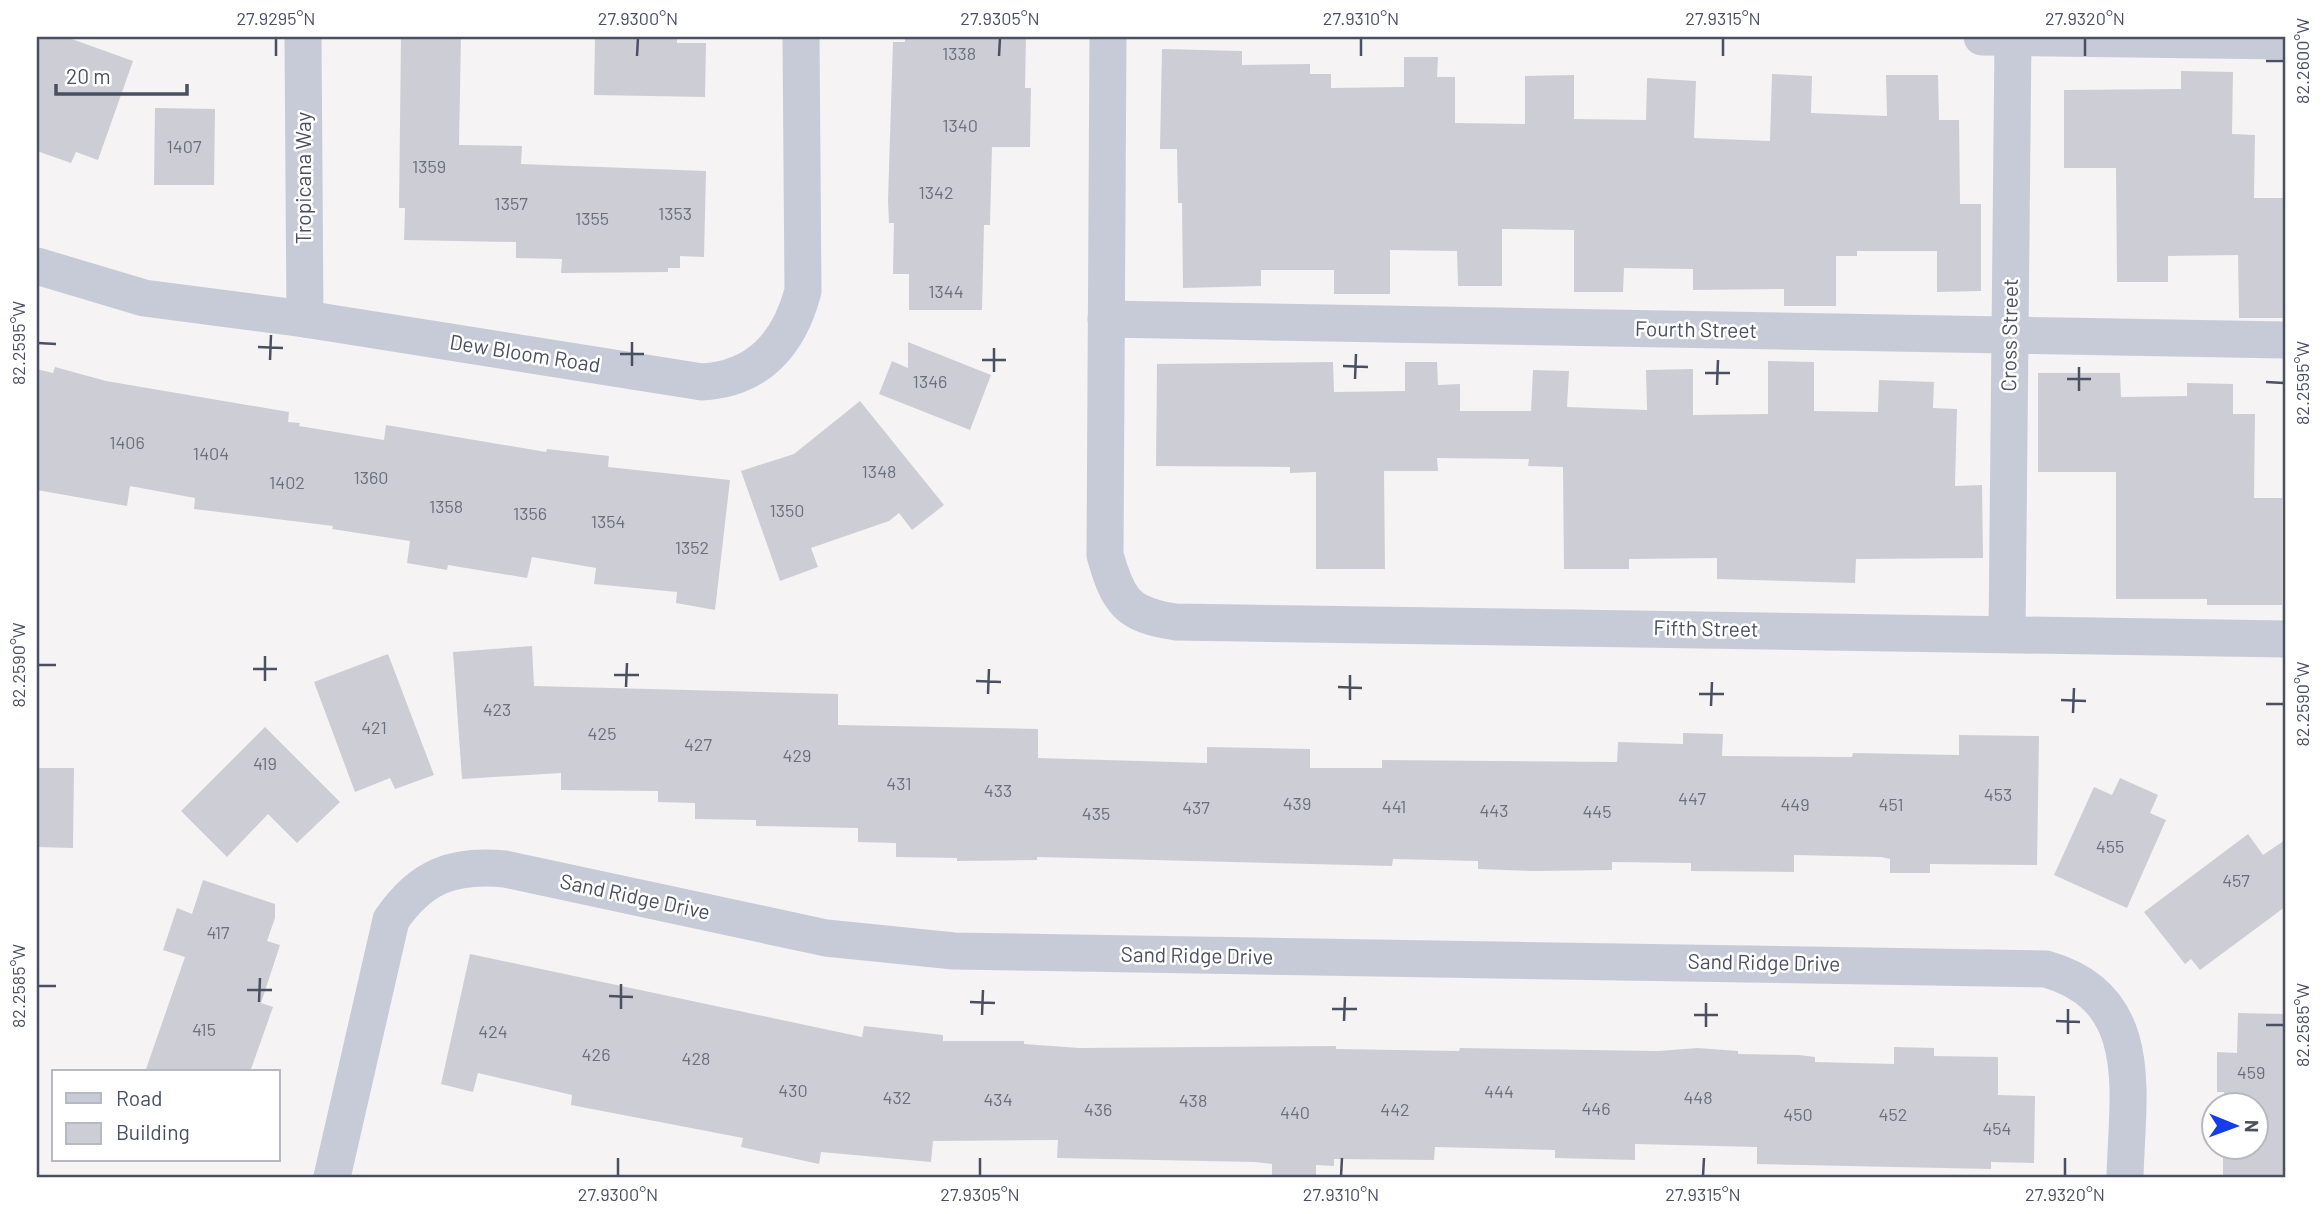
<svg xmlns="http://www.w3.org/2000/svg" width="2322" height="1214" font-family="Barlow,sans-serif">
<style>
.building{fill:#cdced5}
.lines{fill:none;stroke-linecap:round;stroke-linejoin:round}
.street{stroke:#c7cbd7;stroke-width:37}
.ticks{fill:none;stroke:#4a5061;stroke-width:2.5}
.labels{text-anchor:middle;stroke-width:5;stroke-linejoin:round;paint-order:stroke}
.number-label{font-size:18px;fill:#6b707e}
.street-label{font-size:21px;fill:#4a5061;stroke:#fff}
.neatline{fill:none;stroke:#4a5061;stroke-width:2.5}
.ticks-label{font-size:18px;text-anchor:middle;fill:#4a5061}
</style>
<rect width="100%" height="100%" fill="#f5f3f3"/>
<!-- building -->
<g class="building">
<polygon points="37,37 66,37 133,61 98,160 76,152 71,163 37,151"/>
<polygon points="401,37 461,37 459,145 522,146 521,164 706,171 704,257 680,256 680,268 668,268 668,272 561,273 562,259 516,258 516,242 404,240 405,208 399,208"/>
<polygon points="595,37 677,37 677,43 706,43 705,97 594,95"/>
<polygon points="905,37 1026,37 1025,88 1031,88 1030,147 992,147 990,225 984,225 982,310 909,310 909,274 893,274 894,223 889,223 888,200 893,42 905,42"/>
<polygon points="1162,49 1242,51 1242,65 1310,64 1310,74 1331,74 1331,88 1404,87 1404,57 1438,57 1437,77 1455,77 1455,123 1525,124 1525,76 1574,75 1574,119 1646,120 1647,78 1696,81 1694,138 1770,141 1772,74 1812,76 1811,113 1887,116 1886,75 1938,75 1939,120 1959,120 1960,204 1981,204 1981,291 1937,292 1937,251 1857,251 1857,256 1836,256 1836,306 1784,306 1784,289 1693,290 1693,269 1624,268 1623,292 1574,292 1574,230 1502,229 1502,286 1458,286 1457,251 1390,250 1390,294 1334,294 1334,270 1261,270 1261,286 1183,288 1182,203 1178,203 1177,149 1160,149"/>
<polygon points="2181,71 2233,72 2232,134 2255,135 2254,198 2283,198 2283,318 2239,318 2238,255 2168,256 2168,282 2117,282 2116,168 2064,168 2064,90 2181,89"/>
<polygon points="155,108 215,109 214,185 154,185"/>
<polygon points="908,342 991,375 970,430 879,394 892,361 908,368"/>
<polygon points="1768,361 1814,362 1814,411 1878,412 1879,380 1934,382 1933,408 1957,409 1955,486 1982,485 1983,558 1856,559 1855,583 1717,579 1717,558 1629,559 1629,569 1564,569 1563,467 1528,466 1529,459 1437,458 1438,471 1384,471 1385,569 1316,569 1316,472 1290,473 1290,467 1156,466 1157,364 1333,362 1334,392 1405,391 1405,362 1437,362 1438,385 1460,384 1460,411 1531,411 1533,370 1569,371 1567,407 1647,410 1646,370 1693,369 1693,415 1768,414"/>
<polygon points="55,367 106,381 289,412 288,422 300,423 299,426 384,440 386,425 546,452 547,449 609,456 608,467 730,480 715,610 676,603 677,592 594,584 596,568 532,557 527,578 448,565 447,570 407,563 410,541 332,529 333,526 194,509 195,498 130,486 127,506 37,490 37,369 53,373"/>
<polygon points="2038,373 2120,373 2121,397 2187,396 2187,383 2233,384 2233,414 2255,414 2254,498 2282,498 2282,605 2207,605 2207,599 2116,599 2116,472 2038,472"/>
<polygon points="860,401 944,505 912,530 899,513 889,521 811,548 818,567 780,581 741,471 794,454"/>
<polygon points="532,646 534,686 838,694 838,725 1038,729 1038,758 1207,763 1207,747 1310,749 1310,768 1382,768 1382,760 1617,762 1618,742 1683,744 1683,733 1723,734 1722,756 1852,757 1853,753 1959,755 1959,735 2039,736 2037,865 1930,864 1930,873 1890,873 1890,859 1881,857 1794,855 1794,872 1691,871 1691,863 1612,862 1612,870 1533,871 1478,869 1478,861 1393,859 1392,866 1037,857 1037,860 957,861 957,858 896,857 896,843 858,842 858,828 756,826 756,820 695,819 695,803 658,802 658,791 561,790 561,773 462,779 453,652"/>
<polygon points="388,654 434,775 395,789 390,778 355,792 314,682"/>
<polygon points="265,727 340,802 297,843 268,814 227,857 181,811"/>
<polygon points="37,768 74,768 73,848 37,847"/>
<polygon points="2120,778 2158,795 2150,813 2166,820 2127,908 2054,875 2094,787 2112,795"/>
<polygon points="2248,834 2263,855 2285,840 2285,907 2200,970 2191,959 2185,964 2144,912"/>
<polygon points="203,880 275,904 275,918 267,941 280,945 261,1003 273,1007 250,1072 145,1072 185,957 163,950 177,908 192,914"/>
<polygon points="470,954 862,1037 864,1026 943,1035 943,1041 1024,1041 1024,1044 1079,1048 1336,1046 1336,1049 1459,1051 1460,1048 1658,1051 1698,1048 1738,1051 1738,1054 1799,1055 1815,1057 1815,1062 1894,1064 1894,1047 1934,1048 1934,1056 1998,1057 1998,1095 2035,1096 2034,1163 1991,1162 1991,1169 1757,1164 1757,1147 1635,1144 1635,1160 1555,1158 1555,1150 1435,1147 1434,1160 1334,1159 1334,1166 1316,1165 1316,1177 1272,1177 1272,1164 1255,1162 1057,1158 1058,1140 933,1141 931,1162 821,1152 819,1164 741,1147 743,1138 571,1105 572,1095 478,1073 473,1092 441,1084"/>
<polygon points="2238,1013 2285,1014 2285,1177 2223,1177 2223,1147 2256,1147 2256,1105 2224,1105 2224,1092 2217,1092 2217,1052 2237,1053"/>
</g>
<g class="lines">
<!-- street -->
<g class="street">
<polyline points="303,37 305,319"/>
<path d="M 1108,37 L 1105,555 C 1118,601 1127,615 1176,622 L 2285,639"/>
<polyline points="1982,37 2285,41"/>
<path d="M 37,266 L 144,298 L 305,319 L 702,382 C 758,379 789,344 803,291 L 801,37"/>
<polyline points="1106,319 2285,340"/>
<polyline points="2007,634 2013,37"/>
<path d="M 332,1177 L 391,920 C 421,876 453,864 505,869 L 826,938 L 954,951 L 2046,969 C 2148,998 2127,1094 2125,1177"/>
</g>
</g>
<!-- ticks -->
<path class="ticks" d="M 276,56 L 276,38M 637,56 L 638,38M 999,56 L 1000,38M 1361,56 L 1361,38M 1723,56 L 1723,38M 2085,56 L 2085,38M 2266,61 L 2284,61M 38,343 L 56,344M 258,347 L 283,348M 620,354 L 644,354M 270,360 L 271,335M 982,360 L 1006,360M 632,366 L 632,342M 1343,366 L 1368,367M 994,372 L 994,348M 1705,373 L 1730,373M 1355,379 L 1356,354M 2067,379 L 2091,379M 2266,382 L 2284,383M 1717,385 L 1718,360M 2079,391 L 2079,367M 38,665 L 56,665M 253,669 L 277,669M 614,675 L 639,675M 265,681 L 265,656M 976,681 L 1001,682M 626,687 L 627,663M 1338,687 L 1362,688M 988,694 L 989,669M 1699,694 L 1724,694M 1350,700 L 1350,675M 2061,700 L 2086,701M 2266,704 L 2284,704M 1711,706 L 1712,682M 2073,713 L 2074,688M 38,986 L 56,986M 247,990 L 272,990M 609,996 L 633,997M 259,1002 L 260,978M 970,1002 L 995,1003M 621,1009 L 621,984M 1332,1009 L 1357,1009M 982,1015 L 983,990M 1694,1015 L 1718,1015M 1344,1021 L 1345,997M 2056,1021 L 2080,1022M 2266,1025 L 2284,1025M 1706,1027 L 1706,1003M 2068,1034 L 2068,1009M 618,1176 L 618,1158M 980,1176 L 980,1158M 1341,1176 L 1342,1158M 1703,1176 L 1704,1158M 2065,1176 L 2065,1158"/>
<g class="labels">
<!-- number labels -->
<g class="number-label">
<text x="959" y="60">1338</text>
<text x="960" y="132">1340</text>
<text x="184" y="153">1407</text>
<text x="429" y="173">1359</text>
<text x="936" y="199">1342</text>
<text x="511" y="210">1357</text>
<text x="675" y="220">1353</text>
<text x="592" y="225">1355</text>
<text x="946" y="298">1344</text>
<text x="930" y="388">1346</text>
<text x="127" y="449">1406</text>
<text x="211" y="460">1404</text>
<text x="879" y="478">1348</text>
<text x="371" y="484">1360</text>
<text x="287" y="489">1402</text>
<text x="446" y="513">1358</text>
<text x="787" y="517">1350</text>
<text x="530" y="520">1356</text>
<text x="608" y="528">1354</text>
<text x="692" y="554">1352</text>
<text x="497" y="716">423</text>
<text x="374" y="734">421</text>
<text x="602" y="740">425</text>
<text x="698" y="751">427</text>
<text x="797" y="762">429</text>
<text x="265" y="770">419</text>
<text x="899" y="790">431</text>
<text x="998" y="797">433</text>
<text x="1998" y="801">453</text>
<text x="1692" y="805">447</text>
<text x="1297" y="810">439</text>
<text x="1795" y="811">449</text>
<text x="1891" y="811">451</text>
<text x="1394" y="813">441</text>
<text x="1196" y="814">437</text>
<text x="1494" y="817">443</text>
<text x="1597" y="818">445</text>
<text x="1096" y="820">435</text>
<text x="2110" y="853">455</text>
<text x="2236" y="887">457</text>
<text x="218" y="939">417</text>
<text x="204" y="1036">415</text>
<text x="493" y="1038">424</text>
<text x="596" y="1061">426</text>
<text x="696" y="1065">428</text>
<text x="2251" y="1079">459</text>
<text x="793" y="1097">430</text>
<text x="1499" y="1098">444</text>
<text x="897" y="1104">432</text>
<text x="1698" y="1104">448</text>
<text x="998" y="1106">434</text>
<text x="1193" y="1107">438</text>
<text x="1596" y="1115">446</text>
<text x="1098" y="1116">436</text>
<text x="1395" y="1116">442</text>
<text x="1295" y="1119">440</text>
<text x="1798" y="1121">450</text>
<text x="1893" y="1121">452</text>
<text x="1997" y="1135">454</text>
</g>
<!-- street labels -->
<g class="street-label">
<text transform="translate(304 178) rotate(-90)" y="7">Tropicana Way</text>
<text transform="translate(1696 330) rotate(1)" y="7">Fourth Street</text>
<text transform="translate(2010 335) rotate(-89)" y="7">Cross Street</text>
<text transform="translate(525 354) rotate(9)" y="7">Dew Bloom Road</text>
<text transform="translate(1706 629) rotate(1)" y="7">Fifth Street</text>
<text transform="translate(635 897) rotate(12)" y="7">Sand Ridge Drive</text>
<text transform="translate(1197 956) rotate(1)" y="7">Sand Ridge Drive</text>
<text transform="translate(1764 963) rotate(1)" y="7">Sand Ridge Drive</text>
</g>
</g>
<!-- border -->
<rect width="2322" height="1214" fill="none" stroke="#ffffff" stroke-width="77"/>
<!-- legend -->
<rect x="52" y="1070" width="228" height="91" fill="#ffffff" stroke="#b7b9c0" stroke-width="2"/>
<rect x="66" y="1093" width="35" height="10" fill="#c7cbd7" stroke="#b7b9c0" stroke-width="2"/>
<text x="116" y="1106" font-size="21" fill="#4a5061">Road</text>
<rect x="66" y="1123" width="35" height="21" fill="#cdced5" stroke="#b7b9c0" stroke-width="2"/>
<text x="116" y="1140" font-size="21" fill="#4a5061">Building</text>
<!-- north arrow -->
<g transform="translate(2235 1126) rotate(91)"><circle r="33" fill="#ffffff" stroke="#b7b9c0" stroke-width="2"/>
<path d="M0-5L12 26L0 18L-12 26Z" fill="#173deb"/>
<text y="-10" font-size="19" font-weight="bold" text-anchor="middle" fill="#4a5061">N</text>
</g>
<!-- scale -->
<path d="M56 84v10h131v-10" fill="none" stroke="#4a5061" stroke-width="3.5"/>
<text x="66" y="84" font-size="21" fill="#4a5061" stroke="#ffffff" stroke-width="5" paint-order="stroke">20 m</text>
<rect x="38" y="38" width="2246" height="1138" class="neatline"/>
<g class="ticks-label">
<text x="276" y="25">27.9295°N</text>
<text x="638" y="25">27.9300°N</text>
<text x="1000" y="25">27.9305°N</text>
<text x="1361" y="25">27.9310°N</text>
<text x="1723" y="25">27.9315°N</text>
<text x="2085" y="25">27.9320°N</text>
<text transform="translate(2303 61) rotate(-90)" y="6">82.2600°W</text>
<text transform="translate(19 343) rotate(-90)" y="6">82.2595°W</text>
<text transform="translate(2303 383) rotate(-90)" y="6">82.2595°W</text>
<text transform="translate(19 665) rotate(-90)" y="6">82.2590°W</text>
<text transform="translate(2303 704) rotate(-90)" y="6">82.2590°W</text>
<text transform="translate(19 986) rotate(-90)" y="6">82.2585°W</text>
<text transform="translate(2303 1025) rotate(-90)" y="6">82.2585°W</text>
<text x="618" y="1201">27.9300°N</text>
<text x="980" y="1201">27.9305°N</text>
<text x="1341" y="1201">27.9310°N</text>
<text x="1703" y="1201">27.9315°N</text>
<text x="2065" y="1201">27.9320°N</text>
</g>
</svg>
